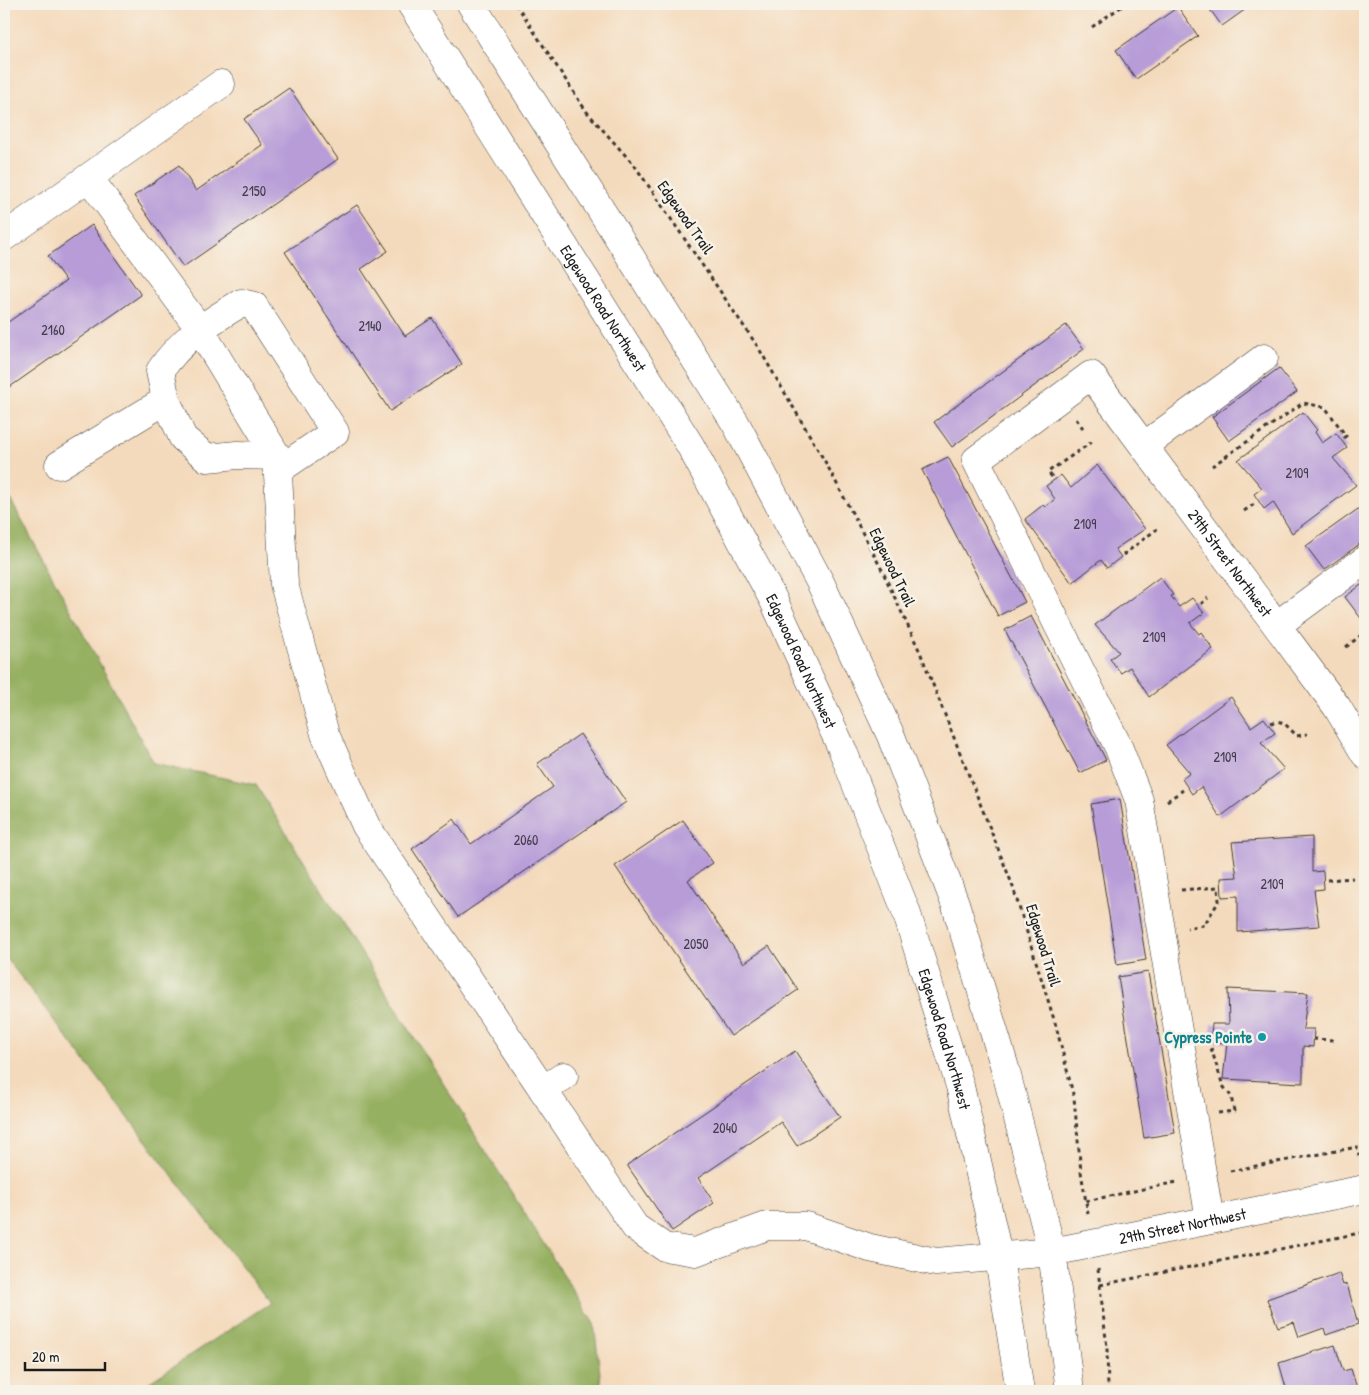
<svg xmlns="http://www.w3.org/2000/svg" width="1369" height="1395" font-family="'Patrick Hand',sans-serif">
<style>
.forest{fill:#96b062;stroke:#59663f}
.building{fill:#b79cd8}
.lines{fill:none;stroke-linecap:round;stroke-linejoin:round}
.minor-casing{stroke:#3c3834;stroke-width:29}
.major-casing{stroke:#3c3834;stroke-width:29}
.path{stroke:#3c3834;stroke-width:3;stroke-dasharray:4 4;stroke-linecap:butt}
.minor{stroke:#fff;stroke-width:28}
.major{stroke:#fff;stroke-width:28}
.culture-dot{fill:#0f9aa8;stroke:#f7f3e8;stroke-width:2}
.labels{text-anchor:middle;stroke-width:5;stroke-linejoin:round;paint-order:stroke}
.number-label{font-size:14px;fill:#433c4b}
.street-label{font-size:16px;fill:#1c1c1c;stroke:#f7f3e8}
.culture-label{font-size:16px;font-weight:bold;fill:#0d838f;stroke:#f7f3e8;text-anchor:end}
</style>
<rect width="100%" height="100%" fill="#f7f3e8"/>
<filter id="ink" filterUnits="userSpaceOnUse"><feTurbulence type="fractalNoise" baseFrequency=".02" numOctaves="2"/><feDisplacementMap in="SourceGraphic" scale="10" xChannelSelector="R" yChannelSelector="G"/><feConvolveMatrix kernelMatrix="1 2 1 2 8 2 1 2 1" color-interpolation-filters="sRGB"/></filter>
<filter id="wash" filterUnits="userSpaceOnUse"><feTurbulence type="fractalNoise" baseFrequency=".0096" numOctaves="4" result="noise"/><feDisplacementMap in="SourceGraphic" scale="20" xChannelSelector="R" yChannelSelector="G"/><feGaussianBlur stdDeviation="1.12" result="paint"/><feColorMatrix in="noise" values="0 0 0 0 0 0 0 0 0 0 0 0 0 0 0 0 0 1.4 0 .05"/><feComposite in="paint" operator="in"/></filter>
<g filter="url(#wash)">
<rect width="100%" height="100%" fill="#f4dabc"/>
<!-- forest -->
<polygon class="forest" points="4,488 154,763 256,785 594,1324 602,1391 136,1391 270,1303 4,955"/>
<g id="blocks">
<!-- building -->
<g class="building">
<polygon points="1206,4 1253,4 1222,26"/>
<polygon points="1178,7 1198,36 1136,79 1116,50"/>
<polygon points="289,88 338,159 183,267 134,196 179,165 196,191 262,145 244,119"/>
<polygon points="357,205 388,251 361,269 405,336 432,318 462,364 390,411 285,252"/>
<polygon points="92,225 141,295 4,391 4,325 66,281 48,256"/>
<polygon points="1066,325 1084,349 952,447 934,422"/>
<polygon points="1279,368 1297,392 1229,441 1212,417"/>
<polygon points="1303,412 1317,430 1315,432 1322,443 1336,433 1347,448 1333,458 1356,485 1292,533 1273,502 1264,509 1254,494 1262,488 1238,460"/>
<polygon points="948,457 1025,602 998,616 922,470"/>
<polygon points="1097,465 1145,529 1115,549 1121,557 1107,568 1101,560 1072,583 1025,519 1043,505 1045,507 1055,499 1046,486 1061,475 1071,488"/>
<polygon points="1365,504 1365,540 1324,570 1306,546"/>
<polygon points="1160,577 1173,595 1171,596 1179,607 1192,598 1204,613 1190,623 1199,634 1201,632 1213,649 1149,697 1130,667 1121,673 1110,659 1119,652 1095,625"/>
<polygon points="1365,582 1365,619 1363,621 1345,597"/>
<polygon points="1031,616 1106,760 1080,773 1005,630"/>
<polygon points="1231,697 1251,727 1264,718 1275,733 1261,743 1284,769 1220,817 1201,787 1192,794 1182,779 1190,773 1166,745"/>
<polygon points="580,734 626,802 458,917 412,849 454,819 471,844 553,787 537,764"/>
<polygon points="1120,799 1146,960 1117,965 1091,804"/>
<polygon points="683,820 713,863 688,880 744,963 769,946 798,990 731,1036 615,866"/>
<polygon points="1312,837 1312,872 1323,871 1324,889 1314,890 1319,926 1238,932 1238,896 1222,897 1221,878 1237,877 1232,842"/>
<polygon points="1148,972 1175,1133 1144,1138 1118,977"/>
<polygon points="1228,989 1308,993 1303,1029 1314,1029 1313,1047 1303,1046 1303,1083 1223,1079 1227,1043 1211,1042 1211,1034 1212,1024 1229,1024"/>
<polygon points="795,1051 840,1117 797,1146 781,1122 698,1178 714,1203 672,1231 627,1165"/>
<polygon points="1339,1273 1343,1285 1347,1284 1358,1324 1326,1335 1324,1328 1299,1337 1294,1322 1278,1327 1267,1299"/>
<polygon points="1335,1345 1343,1371 1351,1369 1358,1391 1287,1391 1279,1363"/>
</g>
</g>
</g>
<g filter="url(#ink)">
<use href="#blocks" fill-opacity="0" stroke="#3c3834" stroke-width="1"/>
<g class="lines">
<!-- minor casing -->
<g class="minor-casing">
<g id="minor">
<path id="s1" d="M 89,178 L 199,328 L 277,456 L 284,584 L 325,734 L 366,826 L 635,1227 L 664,1247 L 695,1252 L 767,1226 L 806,1226 L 870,1248 L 936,1262 L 1052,1252 L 1365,1189"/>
<polyline points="4,237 221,84"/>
<polyline points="166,400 183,438 207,458 237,455 277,456"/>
<polyline points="1144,446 1264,358"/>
<path d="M 59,465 L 166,400 L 160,371 C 182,338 208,323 241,303 L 254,306 L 335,432 L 277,471"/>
<polyline points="1277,625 1365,560"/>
<polyline points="543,1090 564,1076"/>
<path id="s2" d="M 1210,1220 L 1139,800 L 1118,746 L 976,460 L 1091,375 L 1337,707 L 1365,754"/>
</g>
</g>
<!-- major casing -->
<g class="major-casing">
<g id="major">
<path id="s3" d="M 411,4 L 690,445 L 773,599 L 843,751 L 906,911 L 960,1086 L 999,1258 L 1020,1391"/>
<polyline points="471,4 736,424 821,584 891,736 955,903 1005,1068 1052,1252 1070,1391"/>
</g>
</g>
<!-- path -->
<g class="path">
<polyline points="516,4 586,111 635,166 758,347 827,465 882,570 920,652 1012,884 1056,1026 1074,1098 1081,1172 1088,1214"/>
<polyline points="1092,27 1125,4"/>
<polyline points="1076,419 1083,428"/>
<polyline points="1212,466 1303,403 1325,407 1346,436 1343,438"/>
<polyline points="1052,477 1048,472 1092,442"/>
<polyline points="1244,511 1256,503"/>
<polyline points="1123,555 1157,529"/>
<polyline points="1201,604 1208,598"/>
<polyline points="1346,647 1365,632"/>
<polyline points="1271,723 1277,721 1284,723 1297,736 1307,734"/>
<polyline points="1167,801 1183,790"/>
<polyline points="1327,880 1353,878"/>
<polyline points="1181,890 1218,887 1219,901 1204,925 1187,928"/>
<polyline points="1313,1039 1334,1040"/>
<polyline points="1211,1048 1223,1086 1231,1096 1234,1111 1218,1113"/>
<polyline points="1230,1171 1357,1147 1359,1156"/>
<polyline points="1086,1201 1177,1182"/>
<polyline points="1098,1269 1107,1348 1108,1391"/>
<polyline points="1100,1285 1365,1232"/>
</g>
<!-- minor -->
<use href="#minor" class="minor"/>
<!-- major -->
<use href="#major" class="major"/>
</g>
</g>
<!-- markers -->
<circle class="culture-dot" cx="1262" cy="1037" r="5"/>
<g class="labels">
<!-- number labels -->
<g class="number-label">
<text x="254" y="196">2150</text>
<text x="370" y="331">2140</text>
<text x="53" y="335">2160</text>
<text x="1297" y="478">2109</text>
<text x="1085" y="529">2109</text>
<text x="1154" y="642">2109</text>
<text x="1225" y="762">2109</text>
<text x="526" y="845">2060</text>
<text x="1272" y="889">2109</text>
<text x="696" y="949">2050</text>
<text x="725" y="1133">2040</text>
</g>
<!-- street labels -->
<g class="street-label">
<text transform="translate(686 217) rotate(55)" y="6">Edgewood Trail</text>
<text dy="6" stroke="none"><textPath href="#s3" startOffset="360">Edgewood Road Northwest</textPath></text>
<text dy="6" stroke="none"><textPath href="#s2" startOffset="1180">29th Street Northwest</textPath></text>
<text transform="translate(893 567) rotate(64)" y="6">Edgewood Trail</text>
<text dy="6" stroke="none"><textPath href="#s3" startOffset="765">Edgewood Road Northwest</textPath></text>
<text transform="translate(1044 945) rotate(73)" y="6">Edgewood Trail</text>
<text dy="6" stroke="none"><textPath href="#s3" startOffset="1170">Edgewood Road Northwest</textPath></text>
<text dy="6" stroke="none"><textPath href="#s1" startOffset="1770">29th Street Northwest</textPath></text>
</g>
<!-- culture labels -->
<g class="culture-label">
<text x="1252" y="1043">Cypress Pointe</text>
</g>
</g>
<!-- margin -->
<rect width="1369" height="1395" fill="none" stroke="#f7f3e8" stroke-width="20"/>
<!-- scale -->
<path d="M25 1362v8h80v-8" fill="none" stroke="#1c1c1c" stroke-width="2.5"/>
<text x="32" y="1362" font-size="15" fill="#1c1c1c" stroke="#f7f3e8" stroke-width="4" paint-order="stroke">20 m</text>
</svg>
